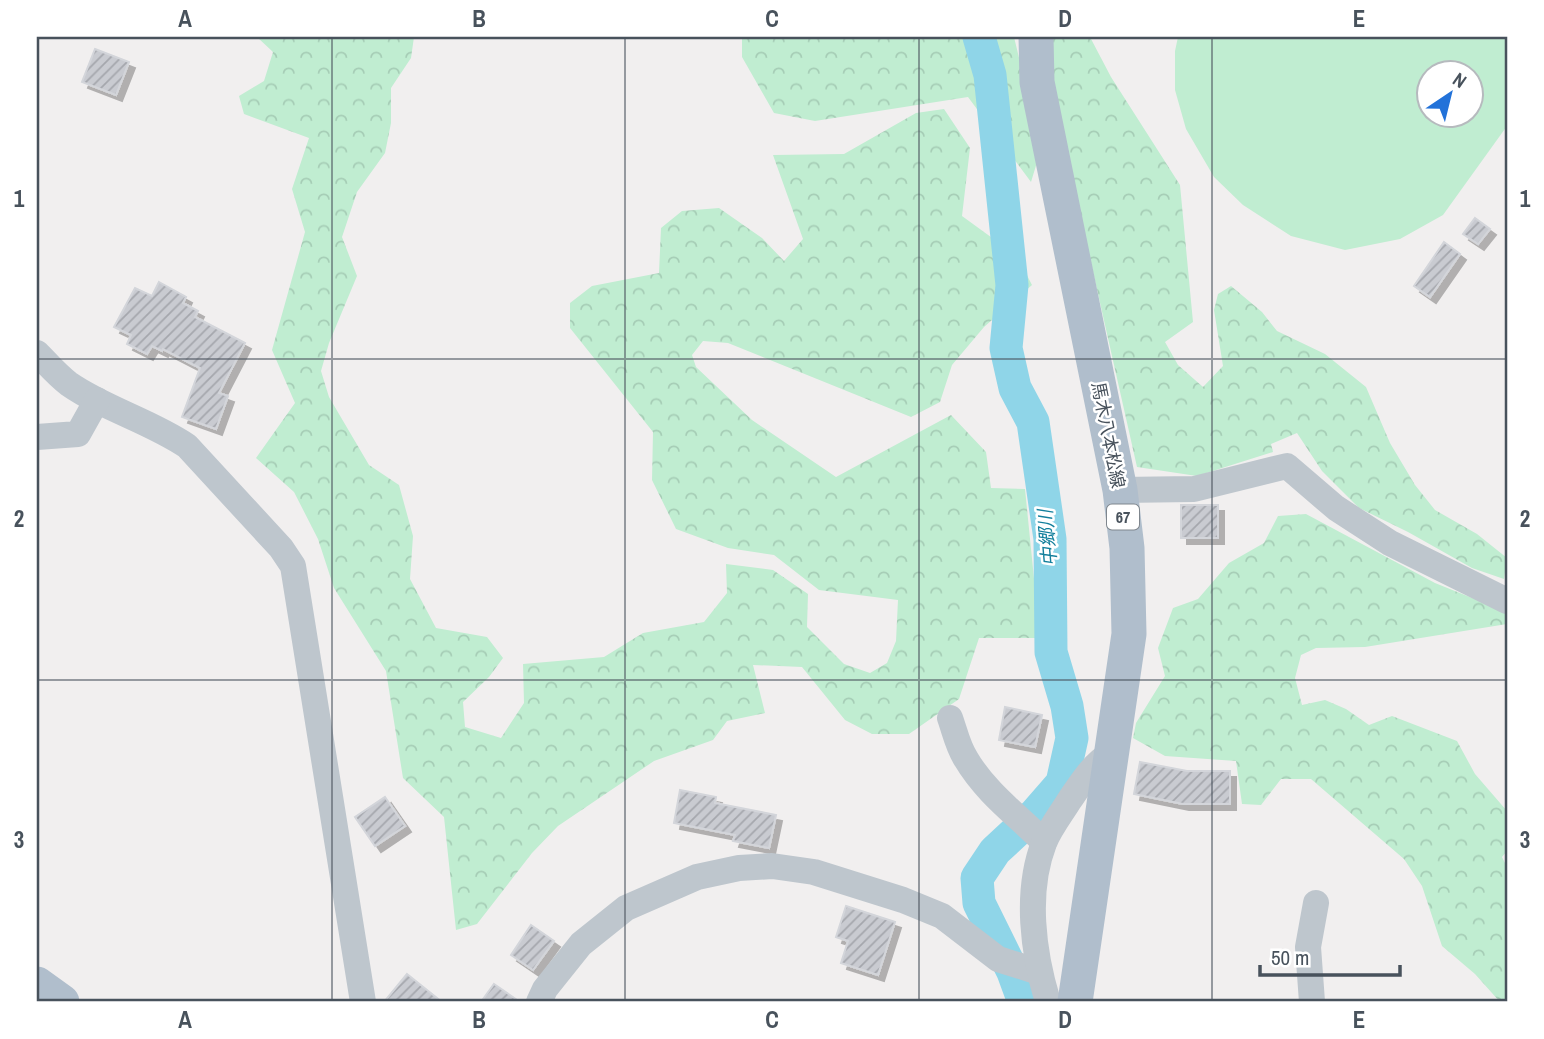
<svg xmlns="http://www.w3.org/2000/svg" width="1544" height="1039" font-family="'Archivo Narrow','Noto Sans JP',sans-serif">
<style>
.forest{fill:url(#forest-crowns)}
.pitch{fill:#c0edd1;fill-rule:evenodd}
.lines{fill:none;stroke-linecap:round;stroke-linejoin:round}
.river{stroke:#8fd5e8;stroke-width:33}
.building{fill:url(#building-hatch);stroke:#d3d5da;stroke-width:2;filter:url(#shadow)}
.minor{stroke:#bec6cd;stroke-width:26}
.major{stroke:#b0becc;stroke-width:35}
.grid{fill:none;stroke:#48525c;stroke-width:2;stroke-opacity:0.55}
.labels{text-anchor:middle;stroke-width:5;stroke-linejoin:round;paint-order:stroke}
.shield{fill:#fff;stroke:#7f868d;stroke-width:2}
.shield-label{font-size:16px;font-weight:bold;fill:#48525c}
.street-label{font-size:18px;fill:#48525c;stroke:#fff}
.water-label{font-size:19px;font-style:italic;fill:#137f9c;stroke:#fff}
.neatline{fill:none;stroke:#48525c;stroke-width:2.5}
.grid-label{font-size:23px;text-anchor:middle;font-weight:bold;fill:#48525c}
</style>
<defs>
<pattern id="forest-crowns" width="20" height="18" patternUnits="userSpaceOnUse" patternTransform="scale(1.75)"><rect width="20" height="18" fill="#c0edd1"/><path d="M2 6a3 3 0 1 1 6 0M12 15a3 3 0 1 1 6 0" fill="none" stroke="#a6cdb6"/></pattern>
<pattern id="building-hatch" width="6" height="6" patternUnits="userSpaceOnUse" patternTransform="scale(1.75)"><rect width="6" height="6" fill="#c9cbd1"/><path d="M-1 1l2-2M0 6l6-6M5 7l2-2" fill="none" stroke="#a5a7ad"/></pattern>
<filter id="shadow"><feDropShadow dx="6" dy="6" stdDeviation="0" flood-color="#0004"/></filter>
</defs>
<rect width="100%" height="100%" fill="#f1efef"/>
<!-- forest -->
<g class="forest">
<polygon points="257,37 414,37 411,58 391,88 391,123 385,153 357,192 342,237 357,276 329,343 321,371 329,397 369,465 399,485 413,536 410,579 436,628 487,637 503,658 489,677 463,702 465,727 501,738 524,703 523,664 604,657 643,633 704,622 727,593 726,564 773,570 808,594 807,627 844,664 870,673 887,663 896,641 898,600 819,590 774,555 728,548 676,529 652,480 653,432 570,328 570,303 592,286 659,273 661,228 682,211 719,208 762,238 784,261 803,239 773,155 844,154 916,113 944,109 970,148 962,216 1017,256 1032,285 984,327 952,365 940,402 911,417 728,343 703,341 692,355 696,367 752,420 836,477 951,415 986,452 991,488 1025,489 1040,638 979,638 959,699 909,734 872,734 845,720 802,667 753,665 765,713 727,721 713,740 654,761 558,826 532,853 477,924 456,930 444,817 403,778 386,671 334,588 318,539 294,492 256,458 295,403 272,350 305,232 292,189 309,138 244,114 239,96 264,81 273,52"/>
<polygon points="742,37 1014,37 1041,149 1031,182 968,97 815,121 774,113 742,57"/>
<polygon points="1051,37 1090,37 1111,77 1180,185 1193,322 1165,342 1178,365 1203,387 1223,366 1214,310 1218,294 1231,286 1262,312 1277,331 1325,354 1366,387 1390,443 1415,485 1435,510 1477,534 1507,558 1504,579 1472,568 1408,532 1359,508 1322,471 1297,433 1271,444 1273,452 1197,476 1137,467 1062,134 1053,78"/>
<polygon points="1306,514 1435,583 1507,612 1507,624 1365,647 1316,648 1301,655 1295,678 1302,705 1325,700 1346,709 1369,725 1392,716 1457,741 1475,774 1507,811 1507,851 1502,857 1507,867 1507,1002 1500,1002 1475,974 1442,946 1422,886 1404,859 1311,779 1281,779 1261,805 1242,804 1236,761 1165,756 1133,738 1136,723 1165,676 1158,648 1173,608 1198,599 1229,563 1264,543 1278,516"/>
</g>
<!-- pitch -->
<path class="pitch" d="M 1178,37 L 1507,37 L 1507,126 L 1443,215 L 1400,239 L 1345,250 L 1291,236 L 1243,205 L 1214,177 L 1186,129 L 1175,90 L 1175,51 ZM 1428,74 L 1470,74 L 1470,116 L 1428,116 Z"/>
<g class="lines">
<!-- river -->
<polyline class="river" points="979,37 990,75 1012,285 1006,348 1015,388 1033,422 1050,539 1051,652 1067,706 1072,738 1062,783 1035,814 995,851 977,878 979,903 1013,972 1024,1002"/>
</g>
<!-- building -->
<g class="building">
<polygon points="95,49 129,62 116,95 82,82"/>
<polygon points="1475,218 1490,229 1478,244 1463,234"/>
<polygon points="1444,242 1460,254 1430,297 1414,286"/>
<polygon points="159,282 186,297 183,303 198,311 195,317 245,343 219,393 228,396 216,429 182,417 200,368 163,349 162,351 152,346 147,354 127,344 131,335 114,327 135,288 152,296"/>
<rect x="1181" y="505" width="37" height="33"/>
<polygon points="1005,707 1042,715 1035,747 999,740"/>
<polygon points="1140,762 1187,771 1230,771 1230,804 1183,804 1134,794"/>
<polygon points="680,790 716,797 715,803 776,815 769,848 733,841 735,835 674,823"/>
<polygon points="385,797 405,826 375,846 355,817"/>
<polygon points="846,906 895,922 878,975 841,963 848,941 836,937"/>
<polygon points="531,925 554,941 533,970 511,955"/>
<polygon points="407,974 442,1002 384,1002"/>
<polygon points="494,984 520,1002 481,1002"/>
</g>
<g class="lines">
<!-- minor -->
<g class="minor">
<path d="M 37,353 C 47,363 57,375 69,384 C 105,409 150,421 187,446 L 281,548 L 293,566 L 363,1002"/>
<polyline points="37,437 78,434 97,400"/>
<polyline points="1120,490 1194,489 1287,466 1336,508 1390,543 1507,601"/>
<path d="M 950,718 C 955,732 958,747 966,759 C 986,793 1017,815 1044,842"/>
<polyline points="539,1002 545,989 581,944 626,908 697,877 739,868 772,866 814,872 903,900 942,916 998,959 1039,972"/>
<path d="M 1048,1002 C 1033,953 1025,892 1044,843 C 1050,828 1061,814 1069,801 C 1082,782 1092,765 1111,753"/>
<polyline points="1312,1002 1308,947 1316,903"/>
</g>
<!-- major -->
<g class="major">
<polyline points="1036,37 1037,82 1120,490 1127,548 1129,634 1075,1002"/>
<polyline points="37,984 62,1002"/>
</g>
</g>
<!-- grid -->
<path class="grid" d="M 332,37 L 332,1002M 625,37 L 625,1002M 919,37 L 919,1002M 1212,37 L 1212,1002M 37,359 L 1507,359M 37,680 L 1507,680"/>
<g class="labels">
<!-- shield labels -->
<rect class="shield" x="1107" y="504.5" width="32" height="25" rx="5"/>
<g class="shield-label">
<text x="1123" y="523">67</text>
</g>
<!-- street labels -->
<g class="street-label">
<text transform="translate(1108 435) rotate(79)" y="6">馬木八本松線</text>
</g>
<!-- water labels -->
<g class="water-label">
<text transform="translate(1047 538) rotate(-95)" y="7">中郷川</text>
</g>
</g>
<!-- border -->
<rect width="1544" height="1039" fill="none" stroke="#ffffff" stroke-width="77"/>
<!-- north arrow -->
<g transform="translate(1450 94) rotate(35)"><circle r="33" fill="#ffffff" stroke="#b6babe" stroke-width="2"/>
<path d="M0-5L12 26L0 18L-12 26Z" fill="#2272d9"/>
<text y="-10" font-size="19" font-weight="bold" text-anchor="middle" fill="#48525c">N</text>
</g>
<!-- scale -->
<path d="M1260 965v10h140v-10" fill="none" stroke="#48525c" stroke-width="3.5"/>
<text x="1271" y="965" font-size="21" fill="#48525c" stroke="#ffffff" stroke-width="5" paint-order="stroke">50 m</text>
<rect x="38" y="38" width="1468" height="962" class="neatline"/>
<g class="grid-label">
<text x="185" y="27">A</text>
<text x="479" y="27">B</text>
<text x="772" y="27">C</text>
<text x="1065" y="27">D</text>
<text x="1359" y="27">E</text>
<text x="19" y="207">1</text>
<text x="1525" y="207">1</text>
<text x="19" y="527">2</text>
<text x="1525" y="527">2</text>
<text x="19" y="848">3</text>
<text x="1525" y="848">3</text>
<text x="185" y="1028">A</text>
<text x="479" y="1028">B</text>
<text x="772" y="1028">C</text>
<text x="1065" y="1028">D</text>
<text x="1359" y="1028">E</text>
</g>
</svg>
